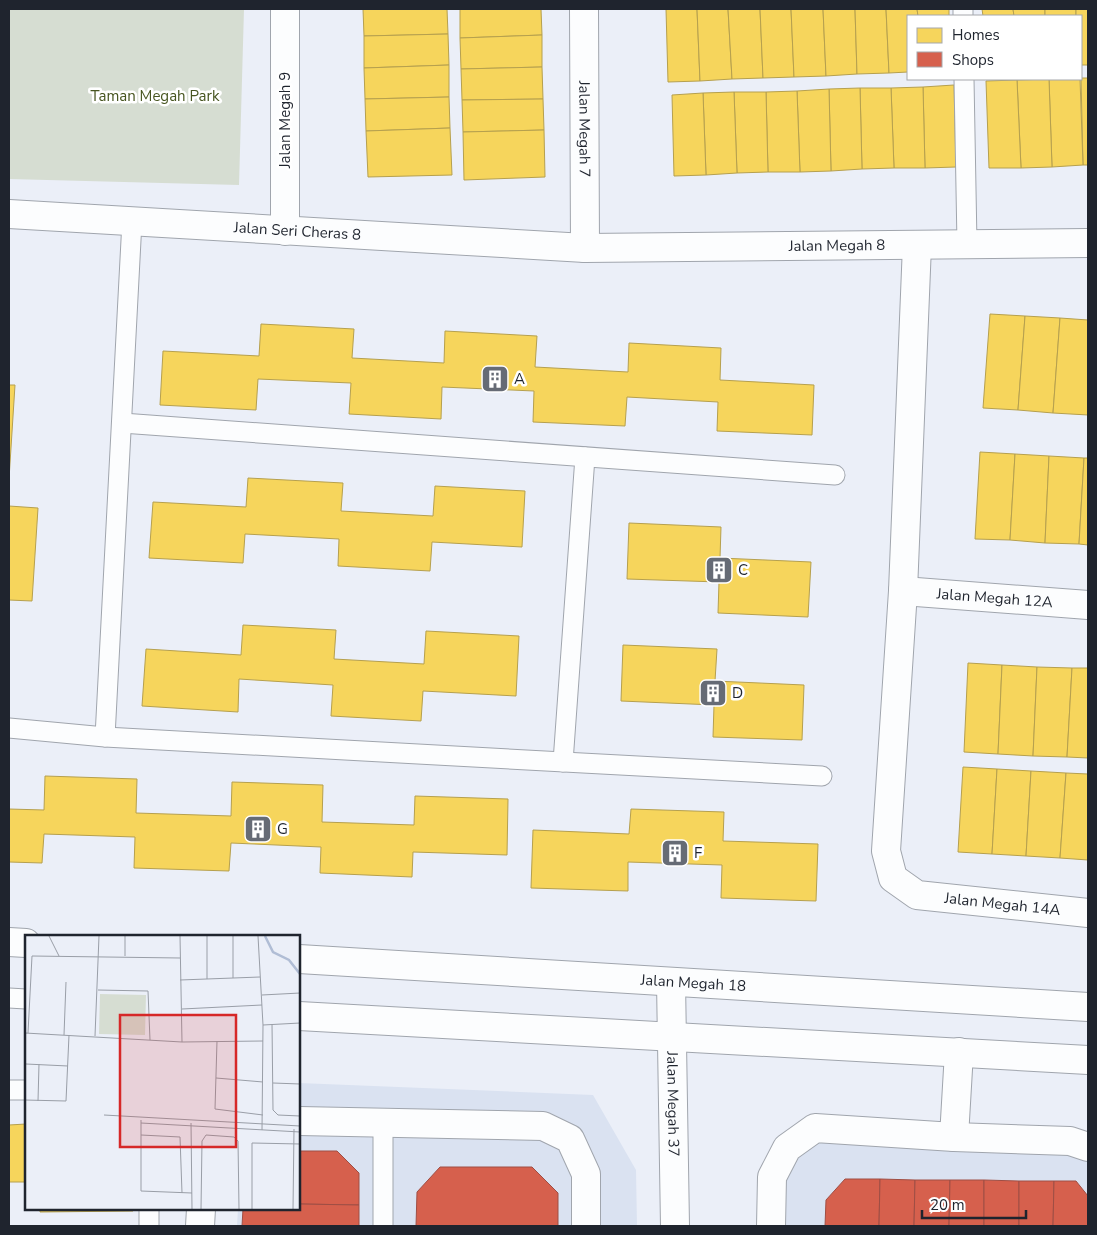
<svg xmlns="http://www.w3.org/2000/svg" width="1097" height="1235" font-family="'Nunito Sans',sans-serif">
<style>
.built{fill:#dae2f1}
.green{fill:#d6ddd2}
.homes{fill:#f6d55c;stroke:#b6a04e}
.shops{fill:#d6604d;stroke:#9f4e44}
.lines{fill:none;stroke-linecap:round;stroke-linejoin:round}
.lane-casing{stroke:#a0a5ad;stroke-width:21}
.street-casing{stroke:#a0a5ad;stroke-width:30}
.lane{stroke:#fcfdfe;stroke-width:19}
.street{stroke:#fcfdfe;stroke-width:28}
.labels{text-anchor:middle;stroke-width:5;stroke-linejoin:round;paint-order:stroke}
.park-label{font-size:15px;fill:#475520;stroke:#fff}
.street-label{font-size:15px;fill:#1f242e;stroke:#fff}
.poi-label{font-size:15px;fill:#1f242e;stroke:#fff;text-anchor:start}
.inset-river{fill:none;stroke:#b0bdd5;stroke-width:2.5}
.inset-road{fill:none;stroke:#999ea7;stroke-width:1}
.view{fill:#d62828;fill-opacity:0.15;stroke:#d62828;stroke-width:2.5}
.inset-edge{fill:none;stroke:#1f242e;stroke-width:2.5}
</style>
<rect width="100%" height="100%" fill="#ebeff8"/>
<!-- built -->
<g class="built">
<polygon points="299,1083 593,1095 636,1170 637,1226 237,1226 238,1209 299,1209"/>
<polygon points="819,1141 1074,1153 1088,1160 1088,1226 783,1226 783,1180 798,1157"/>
</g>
<!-- green -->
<polygon class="green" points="9,9 244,9 239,185 9,179"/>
<!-- homes -->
<g class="homes">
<polygon points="363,9 447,9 448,34 364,36"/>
<polygon points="460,9 541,9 542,35 460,38"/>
<polygon points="666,9 697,9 700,81 668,82"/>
<polygon points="697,9 728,9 732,79 700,81"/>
<polygon points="728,9 760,9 763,78 732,79"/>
<polygon points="760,9 791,9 794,77 763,78"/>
<polygon points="791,9 823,9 826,76 794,77"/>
<polygon points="823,9 855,9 857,74 826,76"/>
<polygon points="855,9 886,9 889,73 857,74"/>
<polygon points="886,9 917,9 918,16 908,16 908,72 889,73"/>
<polygon points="917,9 949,9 949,16 918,16"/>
<polygon points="982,9 1013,9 1014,16 983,16"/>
<polygon points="1013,9 1045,9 1045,16 1014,16"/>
<rect x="1045" y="9" width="31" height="7"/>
<polygon points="1076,9 1088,9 1088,65 1081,65 1081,16 1076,16"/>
<polygon points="448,34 449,65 364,68 364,36"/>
<polygon points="542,35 542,67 461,69 460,38"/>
<polygon points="449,65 449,97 365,99 364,68"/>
<polygon points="542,67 543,99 462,100 461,69"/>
<polygon points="1081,78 1088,78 1088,165 1083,165"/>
<polygon points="1049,79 1080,79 1083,165 1052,167"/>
<polygon points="1049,79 1052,167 1021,168 1017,80"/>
<polygon points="1017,80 1021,168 989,168 986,81"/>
<polygon points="954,85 956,167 925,168 923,87"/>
<polygon points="923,87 925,168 894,168 891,88"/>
<polygon points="860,88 891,88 894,168 862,169"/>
<polygon points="860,88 862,169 831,171 829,89"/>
<polygon points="829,89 831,171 800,172 797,91"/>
<polygon points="797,91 800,172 768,172 766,92"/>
<polygon points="734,92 766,92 768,172 737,173"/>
<polygon points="734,92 737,173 706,175 703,93"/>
<polygon points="703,93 706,175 674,176 672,95"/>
<polygon points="449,97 450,128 366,131 365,99"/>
<polygon points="543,99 544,130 463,132 462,100"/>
<polygon points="450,128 452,175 368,177 366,131"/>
<polygon points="544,130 545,177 464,180 463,132"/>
<polygon points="990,314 1025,316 1018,410 983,408"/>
<polygon points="1025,316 1060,318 1053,413 1018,410"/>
<polygon points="1060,318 1088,320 1088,415 1053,413"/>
<polygon points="261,324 354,329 352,358 444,363 445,331 537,336 535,367 628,372 629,343 721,348 720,380 814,385 812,435 717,431 718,402 627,397 625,426 533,422 534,391 442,387 441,419 349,414 351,383 258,379 256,410 160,405 163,351 259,356"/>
<polygon points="9,385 15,385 9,479"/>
<polygon points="980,452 1015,454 1010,540 975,539"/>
<polygon points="1015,454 1049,456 1045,543 1010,540"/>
<polygon points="1049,456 1084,458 1079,544 1045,543"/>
<polygon points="1084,458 1088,458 1088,545 1079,544"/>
<polygon points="248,478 343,483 341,511 433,516 435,486 525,491 522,547 432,542 430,571 338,566 339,539 245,534 243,563 149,558 153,502 246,507"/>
<polygon points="9,506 38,508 32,601 9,600"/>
<polygon points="629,523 721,527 720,558 811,562 808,617 718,613 719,582 627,579"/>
<polygon points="243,625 336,630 334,659 424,664 426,631 519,636 516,696 423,691 421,721 331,716 333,685 239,679 238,712 142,706 146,649 241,655"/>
<polygon points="623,645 717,649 715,681 804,685 802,740 713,737 714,705 621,701"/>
<polygon points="968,663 1002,665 998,754 964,752"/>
<polygon points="1002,665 1037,667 1033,756 998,754"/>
<polygon points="1037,667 1072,668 1067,757 1033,756"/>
<polygon points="1072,668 1088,668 1088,758 1067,757"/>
<polygon points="963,767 997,769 992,854 958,852"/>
<polygon points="997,769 1031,771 1026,856 992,854"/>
<polygon points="1031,771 1066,773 1060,858 1026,856"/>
<polygon points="1066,773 1088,774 1088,860 1060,858"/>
<polygon points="45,776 137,779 136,813 231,816 232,782 323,785 322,822 414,825 415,796 508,799 507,855 413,852 412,877 320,873 321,847 231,843 229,871 134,868 135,837 44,834 42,863 9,862 9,809 44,810"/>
<polygon points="631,809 724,812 723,841 818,844 816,901 721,898 722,865 628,862 628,891 531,888 533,830 629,834"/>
<polygon points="26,1124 26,1182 9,1182 9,1125"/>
<polygon points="40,1209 132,1209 133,1211 40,1212"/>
</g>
<!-- shops -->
<g class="shops">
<polygon points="299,1151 337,1151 359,1173 359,1205 299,1204"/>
<polygon points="440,1167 532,1167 558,1193 558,1226 416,1226 417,1192"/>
<polygon points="845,1179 880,1179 879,1226 825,1226 826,1200"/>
<polygon points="880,1179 915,1180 914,1226 879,1226"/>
<polygon points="915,1180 950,1180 949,1226 914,1226"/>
<polygon points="950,1180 984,1180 984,1226 949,1226"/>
<polygon points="984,1180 1019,1181 1019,1226 984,1226"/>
<polygon points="1019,1181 1054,1181 1053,1226 1019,1226"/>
<polygon points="1054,1181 1076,1181 1088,1196 1088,1226 1053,1226"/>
<polygon points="299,1204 359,1205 359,1226 242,1226 243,1209 299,1209"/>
</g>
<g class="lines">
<!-- lane casing -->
<g class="lane-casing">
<g id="lane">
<polyline points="963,9 963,16"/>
<polyline points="964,79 967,244"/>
<polyline points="122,423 835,475"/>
<polyline points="9,728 105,737 822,776"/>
<polyline points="105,737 132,221"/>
<polyline points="563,762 585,457"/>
<polyline points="9,998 26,999"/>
<polyline points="9,1090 26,1090"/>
<polyline points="383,1122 383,1226"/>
<polyline points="149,1226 149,1209"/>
</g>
</g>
<!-- street casing -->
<g class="street-casing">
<g id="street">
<path id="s1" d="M 584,9 L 585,248"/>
<path id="s2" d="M 9,214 L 585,248 L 1088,243"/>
<polyline points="285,231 285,9"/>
<path id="s3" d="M 917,245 L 903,591 L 886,851 L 893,878 L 917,895 L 1088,913"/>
<path id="s4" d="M 903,591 L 1088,605"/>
<polyline points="9,942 26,943"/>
<path id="s5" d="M 299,959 L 1088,1007"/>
<path id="s6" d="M 671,982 L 675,1226"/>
<polyline points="299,1016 1088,1060"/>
<polyline points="299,1121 543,1126 570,1139 586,1174 586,1226"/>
<polyline points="954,1137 959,1052"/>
<polyline points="200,1226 201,1209"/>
<polyline points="771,1226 772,1177 787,1148 815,1128 954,1137 1070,1141 1088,1147"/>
</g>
</g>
<!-- lane -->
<use href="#lane" class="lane"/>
<!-- street -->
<use href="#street" class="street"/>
</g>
<!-- icons -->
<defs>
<g id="building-square" transform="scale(1.4375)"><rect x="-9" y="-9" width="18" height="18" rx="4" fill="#666b75" stroke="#fff"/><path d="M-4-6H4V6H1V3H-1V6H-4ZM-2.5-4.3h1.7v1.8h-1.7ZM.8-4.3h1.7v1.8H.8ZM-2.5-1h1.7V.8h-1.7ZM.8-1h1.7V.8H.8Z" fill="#fff"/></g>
</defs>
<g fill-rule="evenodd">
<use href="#building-square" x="495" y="379"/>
<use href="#building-square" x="719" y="570"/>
<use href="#building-square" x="713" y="693"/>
<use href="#building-square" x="258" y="829"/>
<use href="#building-square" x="675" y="853"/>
</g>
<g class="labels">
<!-- park labels -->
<g class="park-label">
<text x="155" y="101">Taman Megah Park</text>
</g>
<!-- street labels -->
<g class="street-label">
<text transform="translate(285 120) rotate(-90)" y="5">Jalan Megah 9</text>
<text dy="5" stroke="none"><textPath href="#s1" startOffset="120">Jalan Megah 7</textPath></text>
<text dy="5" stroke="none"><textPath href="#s2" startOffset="289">Jalan Seri Cheras 8</textPath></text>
<text dy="5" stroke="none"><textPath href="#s2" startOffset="829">Jalan Megah 8</textPath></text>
<text dy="5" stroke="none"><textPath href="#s4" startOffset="92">Jalan Megah 12A</textPath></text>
<text dy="5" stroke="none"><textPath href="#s3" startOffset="750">Jalan Megah 14A</textPath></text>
<text dy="5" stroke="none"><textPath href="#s5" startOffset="395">Jalan Megah 18</textPath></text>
<text dy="5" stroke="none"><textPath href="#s6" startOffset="122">Jalan Megah 37</textPath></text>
</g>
<!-- poi labels -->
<g class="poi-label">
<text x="514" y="384">A</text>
<text x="738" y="575">C</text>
<text x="732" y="698">D</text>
<text x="277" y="834">G</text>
<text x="694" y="858">F</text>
</g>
</g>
<!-- overview -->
<g transform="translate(25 935)">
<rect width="275" height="275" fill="#ebeff8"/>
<path d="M 75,59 L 121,60 L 120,100 L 74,99 Z" fill="#d6ddd2"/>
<path class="inset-river" d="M 240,1 L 248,17 L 264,25 L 275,39"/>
<path class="inset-road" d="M 24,1 L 34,21M 155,1 L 157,107M 182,1 L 182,44M 208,1 L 208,43M 233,1 L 238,90 L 237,195M 7,21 L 155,23M 100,21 L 100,1M 155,45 L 235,42M 73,55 L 123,56 L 125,105M 237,60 L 275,58M 157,74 L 237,70M 247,89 L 248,175 L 253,180 L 275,181M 238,90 L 275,88M 0,98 L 157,107 L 238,106M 3,98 L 7,21M 39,100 L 41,47M 70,101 L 74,1M 192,106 L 190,174 L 238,180M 1,129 L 43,131M 191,143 L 238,147M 248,148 L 275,149M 0,165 L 41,166 L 44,100M 13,166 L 14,129M 79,180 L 275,191M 116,185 L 116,256 L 167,258M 116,188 L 275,197M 166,188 L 167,274M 116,200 L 155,202 L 157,258M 176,274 L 177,206 L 181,200 L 209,202 L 213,206 L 214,274M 227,274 L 227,208 L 275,209M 268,274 L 269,194"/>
<path class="view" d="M 95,80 L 211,80 L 211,212 L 95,212 Z"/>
<rect width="275" height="275" class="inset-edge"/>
</g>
<!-- border -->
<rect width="1097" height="1235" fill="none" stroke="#1f242e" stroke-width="20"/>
<!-- legend -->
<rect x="907" y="15" width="175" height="65" fill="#ffffff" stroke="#a5a7ab"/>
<rect x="917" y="28" width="25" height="15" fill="#f6d55c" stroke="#a5a7ab"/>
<text x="952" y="40" font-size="15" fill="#1f242e">Homes</text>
<rect x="917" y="52" width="25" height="15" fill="#d6604d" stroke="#a5a7ab"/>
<text x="952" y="65" font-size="15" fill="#1f242e">Shops</text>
<!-- scale -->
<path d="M922 1210v8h104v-8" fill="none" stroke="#1f242e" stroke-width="2.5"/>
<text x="930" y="1210" font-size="15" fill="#1f242e" stroke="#ffffff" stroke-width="4" paint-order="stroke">20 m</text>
</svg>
